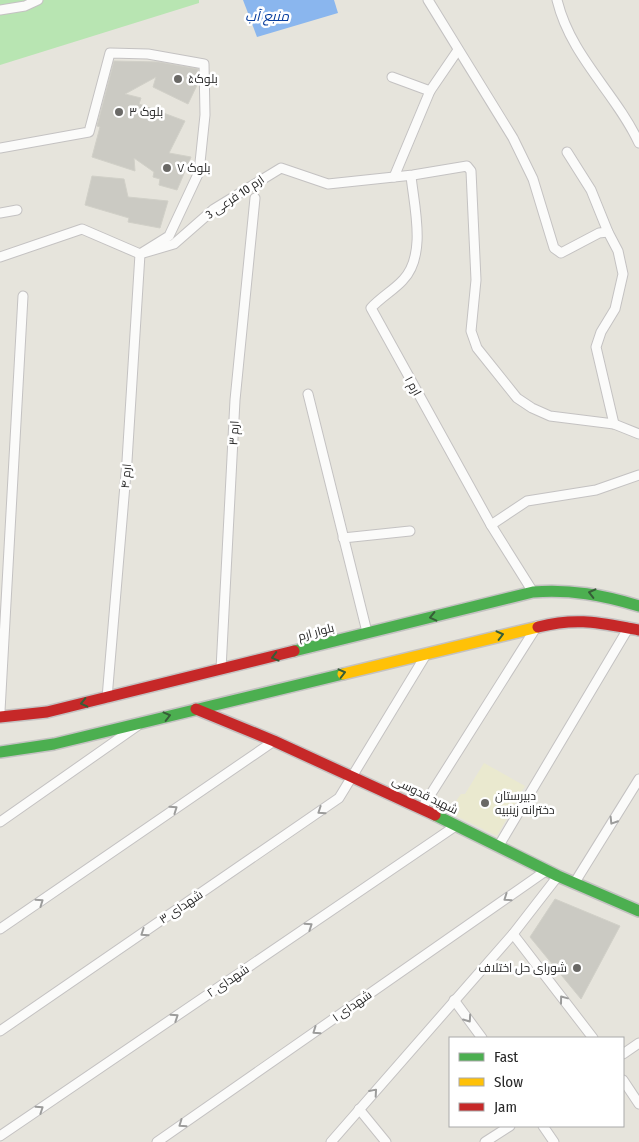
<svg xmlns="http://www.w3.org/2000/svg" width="639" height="1142" font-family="'Fira Sans Condensed',Cairo,sans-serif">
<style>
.education{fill:#eae9cf}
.green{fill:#b8e5b2}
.water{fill:#8ab6ee}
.building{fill:#cbcac3;stroke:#d1d0c8}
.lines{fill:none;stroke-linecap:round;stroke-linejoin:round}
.street-casing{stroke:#c4c2c2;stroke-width:11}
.fast-casing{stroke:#c4c2c2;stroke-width:14}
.slow-casing{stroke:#c4c2c2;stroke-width:14}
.jam-casing{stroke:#c4c2c2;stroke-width:14}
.street{stroke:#fbfbfa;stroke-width:9}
.fast{stroke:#4caf50;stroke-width:11}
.slow{stroke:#ffc107;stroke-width:11}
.jam{stroke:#c62828;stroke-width:11}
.oneway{stroke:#365d37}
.oneway2{stroke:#9c9c9b}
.poi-dot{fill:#6a6966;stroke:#fff;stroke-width:2}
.labels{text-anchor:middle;stroke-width:5;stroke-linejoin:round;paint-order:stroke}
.poi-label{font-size:12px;fill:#272727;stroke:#fff;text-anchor:start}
.street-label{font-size:12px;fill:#272727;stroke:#fff}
.water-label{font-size:14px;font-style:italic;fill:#063c9d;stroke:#fff}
</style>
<rect width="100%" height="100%" fill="#e6e4dc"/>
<!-- education -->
<polygon class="education" points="484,763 525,786 497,836 448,812 461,794 465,794"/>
<!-- green -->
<polygon class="green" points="0,0 199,0 199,3 0,65"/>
<!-- water -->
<polygon class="water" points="243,0 334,0 338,13 257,37"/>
<!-- building -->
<g class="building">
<polygon points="114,61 159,62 198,69 198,83 188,104 153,87 156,77 125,94 141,98 139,104 185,121 169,153 191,157 177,190 159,185 160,179 153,177 154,172 134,158 135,171 92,157 100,127 97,126"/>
<polygon points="92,176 124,179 128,197 168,201 160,228 128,222 129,218 85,205"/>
<polygon points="555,899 620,926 581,999 530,937"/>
</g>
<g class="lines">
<!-- street casing -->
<g class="street-casing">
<g id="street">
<polyline points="428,0 513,138 533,179 554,248 561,253 599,233 608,232"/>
<path d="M 557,0 C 571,57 615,92 639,143"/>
<polyline points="0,10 25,6 38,0"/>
<polyline points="392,77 430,91 394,177"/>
<polyline points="430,91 458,50"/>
<polyline points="0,148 89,132 110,53 148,54 204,64 205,115 199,172 169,236 140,254 127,461 107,698"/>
<polyline points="567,152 591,190 608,232 618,251 623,274 615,309 601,332 596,347 614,424"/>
<path d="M 411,176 C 414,206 427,255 403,280 C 394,290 381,297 371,308 L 491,525 L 533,592"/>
<polyline points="0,213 17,210"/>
<polyline points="0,257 82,229 140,254 174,244 214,209 281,168 328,184 413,175 467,166 471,171 476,280 471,331 477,348 517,398 532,408 550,416 614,424 639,434"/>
<polyline points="308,394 367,632"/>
<polyline points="491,525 527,501 596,490 639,475"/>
<polyline points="343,538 410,531"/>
<polyline points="221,669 235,400 255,198"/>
<polyline points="0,711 23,296"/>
<polyline points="422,808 537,626"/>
<polyline points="0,822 137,726"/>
<polyline points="498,847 629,627"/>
<polyline points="575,882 639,779"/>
<polyline points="0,929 274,741"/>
<polyline points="513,934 593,1038"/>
<polyline points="454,1000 482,1038"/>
<polyline points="0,1031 339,798 427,653"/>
<polyline points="623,1054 639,1043"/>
<polyline points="623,1080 639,1104"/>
<polyline points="359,1109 386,1142"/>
<polyline points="543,1126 554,1142"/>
<polyline points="0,1136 457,825"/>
<polyline points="157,1142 547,870"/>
<polyline points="331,1142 513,934 558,876"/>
<polyline points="485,1142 510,1126"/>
</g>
</g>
<!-- fast casing -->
<g class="fast-casing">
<g id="fast">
<path d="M 294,651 L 533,592 C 570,589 603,595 639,606"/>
<polyline points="0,752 54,744 343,674"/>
<polyline points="435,815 558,876 639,911"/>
</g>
</g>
<!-- slow casing -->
<g class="slow-casing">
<polyline id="slow" points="343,674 538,627"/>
</g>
<!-- jam casing -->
<g class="jam-casing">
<g id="jam">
<path d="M 538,627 C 578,617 599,623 639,630"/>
<polyline points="196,709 274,741 435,815"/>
<polyline points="0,717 47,712 294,651"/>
</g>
</g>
<!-- street -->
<use href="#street" class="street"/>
<!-- fast -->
<use href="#fast" class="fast"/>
<!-- slow -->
<use href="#slow" class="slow"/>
<!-- jam -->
<use href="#jam" class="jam"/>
</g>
<!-- one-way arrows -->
<defs><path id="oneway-chevron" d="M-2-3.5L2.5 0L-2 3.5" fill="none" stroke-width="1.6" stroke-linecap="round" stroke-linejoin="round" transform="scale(1.25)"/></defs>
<g class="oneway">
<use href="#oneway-chevron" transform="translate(592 593) rotate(-166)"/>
<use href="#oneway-chevron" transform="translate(433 617) rotate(167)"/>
<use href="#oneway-chevron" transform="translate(500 635) rotate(-14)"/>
<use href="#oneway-chevron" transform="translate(275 657) rotate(165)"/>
<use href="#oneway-chevron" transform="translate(342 673) rotate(-14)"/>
<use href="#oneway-chevron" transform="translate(84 703) rotate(167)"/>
<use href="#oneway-chevron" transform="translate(167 716) rotate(-14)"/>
</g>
<g class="oneway2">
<use href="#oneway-chevron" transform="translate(174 809) rotate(-35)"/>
<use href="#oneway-chevron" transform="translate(321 811) rotate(146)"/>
<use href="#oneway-chevron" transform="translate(613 821) rotate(122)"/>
<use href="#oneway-chevron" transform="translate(507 898) rotate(145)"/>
<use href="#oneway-chevron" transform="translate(40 902) rotate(-35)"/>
<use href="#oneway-chevron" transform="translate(309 926) rotate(-34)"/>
<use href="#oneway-chevron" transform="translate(144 933) rotate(146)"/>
<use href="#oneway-chevron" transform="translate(563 999) rotate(-127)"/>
<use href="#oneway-chevron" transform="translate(175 1017) rotate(-34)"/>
<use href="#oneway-chevron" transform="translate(468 1019) rotate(55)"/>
<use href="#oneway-chevron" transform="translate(316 1031) rotate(145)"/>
<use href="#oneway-chevron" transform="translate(374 1092) rotate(-49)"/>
<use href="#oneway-chevron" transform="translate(40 1109) rotate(-34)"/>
<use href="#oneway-chevron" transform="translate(182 1124) rotate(145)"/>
</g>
<!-- markers -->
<g class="poi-dot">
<circle cx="178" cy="79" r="5"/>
<circle cx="119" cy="112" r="5"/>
<circle cx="167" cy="168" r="5"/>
<circle cx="485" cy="803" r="5"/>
<circle cx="577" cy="968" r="5"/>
</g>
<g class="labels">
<!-- poi labels -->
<g class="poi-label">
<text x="188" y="83">بلوک۵</text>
<text x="129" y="116">بلوک ۳</text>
<text x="177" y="172">بلوک ۷</text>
<text x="495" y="800">دبیرستان<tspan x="495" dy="14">دخترانه زینبیه</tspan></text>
<text x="567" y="972" text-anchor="end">شورای حل اختلاف</text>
</g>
<!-- street labels -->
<g class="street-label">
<text transform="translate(235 197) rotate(-34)" y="4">ارم 10 فرعی 3</text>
<text transform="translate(413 386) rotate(61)" y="4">ارم ۱</text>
<text transform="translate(234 433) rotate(-87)" y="4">ارم ۳</text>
<text transform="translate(126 476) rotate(-85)" y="4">ارم ۴</text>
<text transform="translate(316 632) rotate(-15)" y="4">بلوار ارم</text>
<text transform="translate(425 795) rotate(26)" y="4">شهید قدوسی</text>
<text transform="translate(181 907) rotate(-34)" y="4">شهدای ۳</text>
<text transform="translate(228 981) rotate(-34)" y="4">شهدای ۲</text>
<text transform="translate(352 1006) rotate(-35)" y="4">شهدای ۱</text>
</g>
<!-- water labels -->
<g class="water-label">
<text x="267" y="21">منبع آب</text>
</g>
</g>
<!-- legend -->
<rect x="449" y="1037" width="175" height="90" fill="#ffffff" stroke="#a9a9a9"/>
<rect x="459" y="1053" width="25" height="8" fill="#4caf50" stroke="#a9a9a9"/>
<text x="494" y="1062" font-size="15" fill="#272727">Fast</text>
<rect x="459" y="1078" width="25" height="8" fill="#ffc107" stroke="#a9a9a9"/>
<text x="494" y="1087" font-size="15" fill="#272727">Slow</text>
<rect x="459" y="1103" width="25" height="8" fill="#c62828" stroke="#a9a9a9"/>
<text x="494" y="1112" font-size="15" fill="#272727">Jam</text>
</svg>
